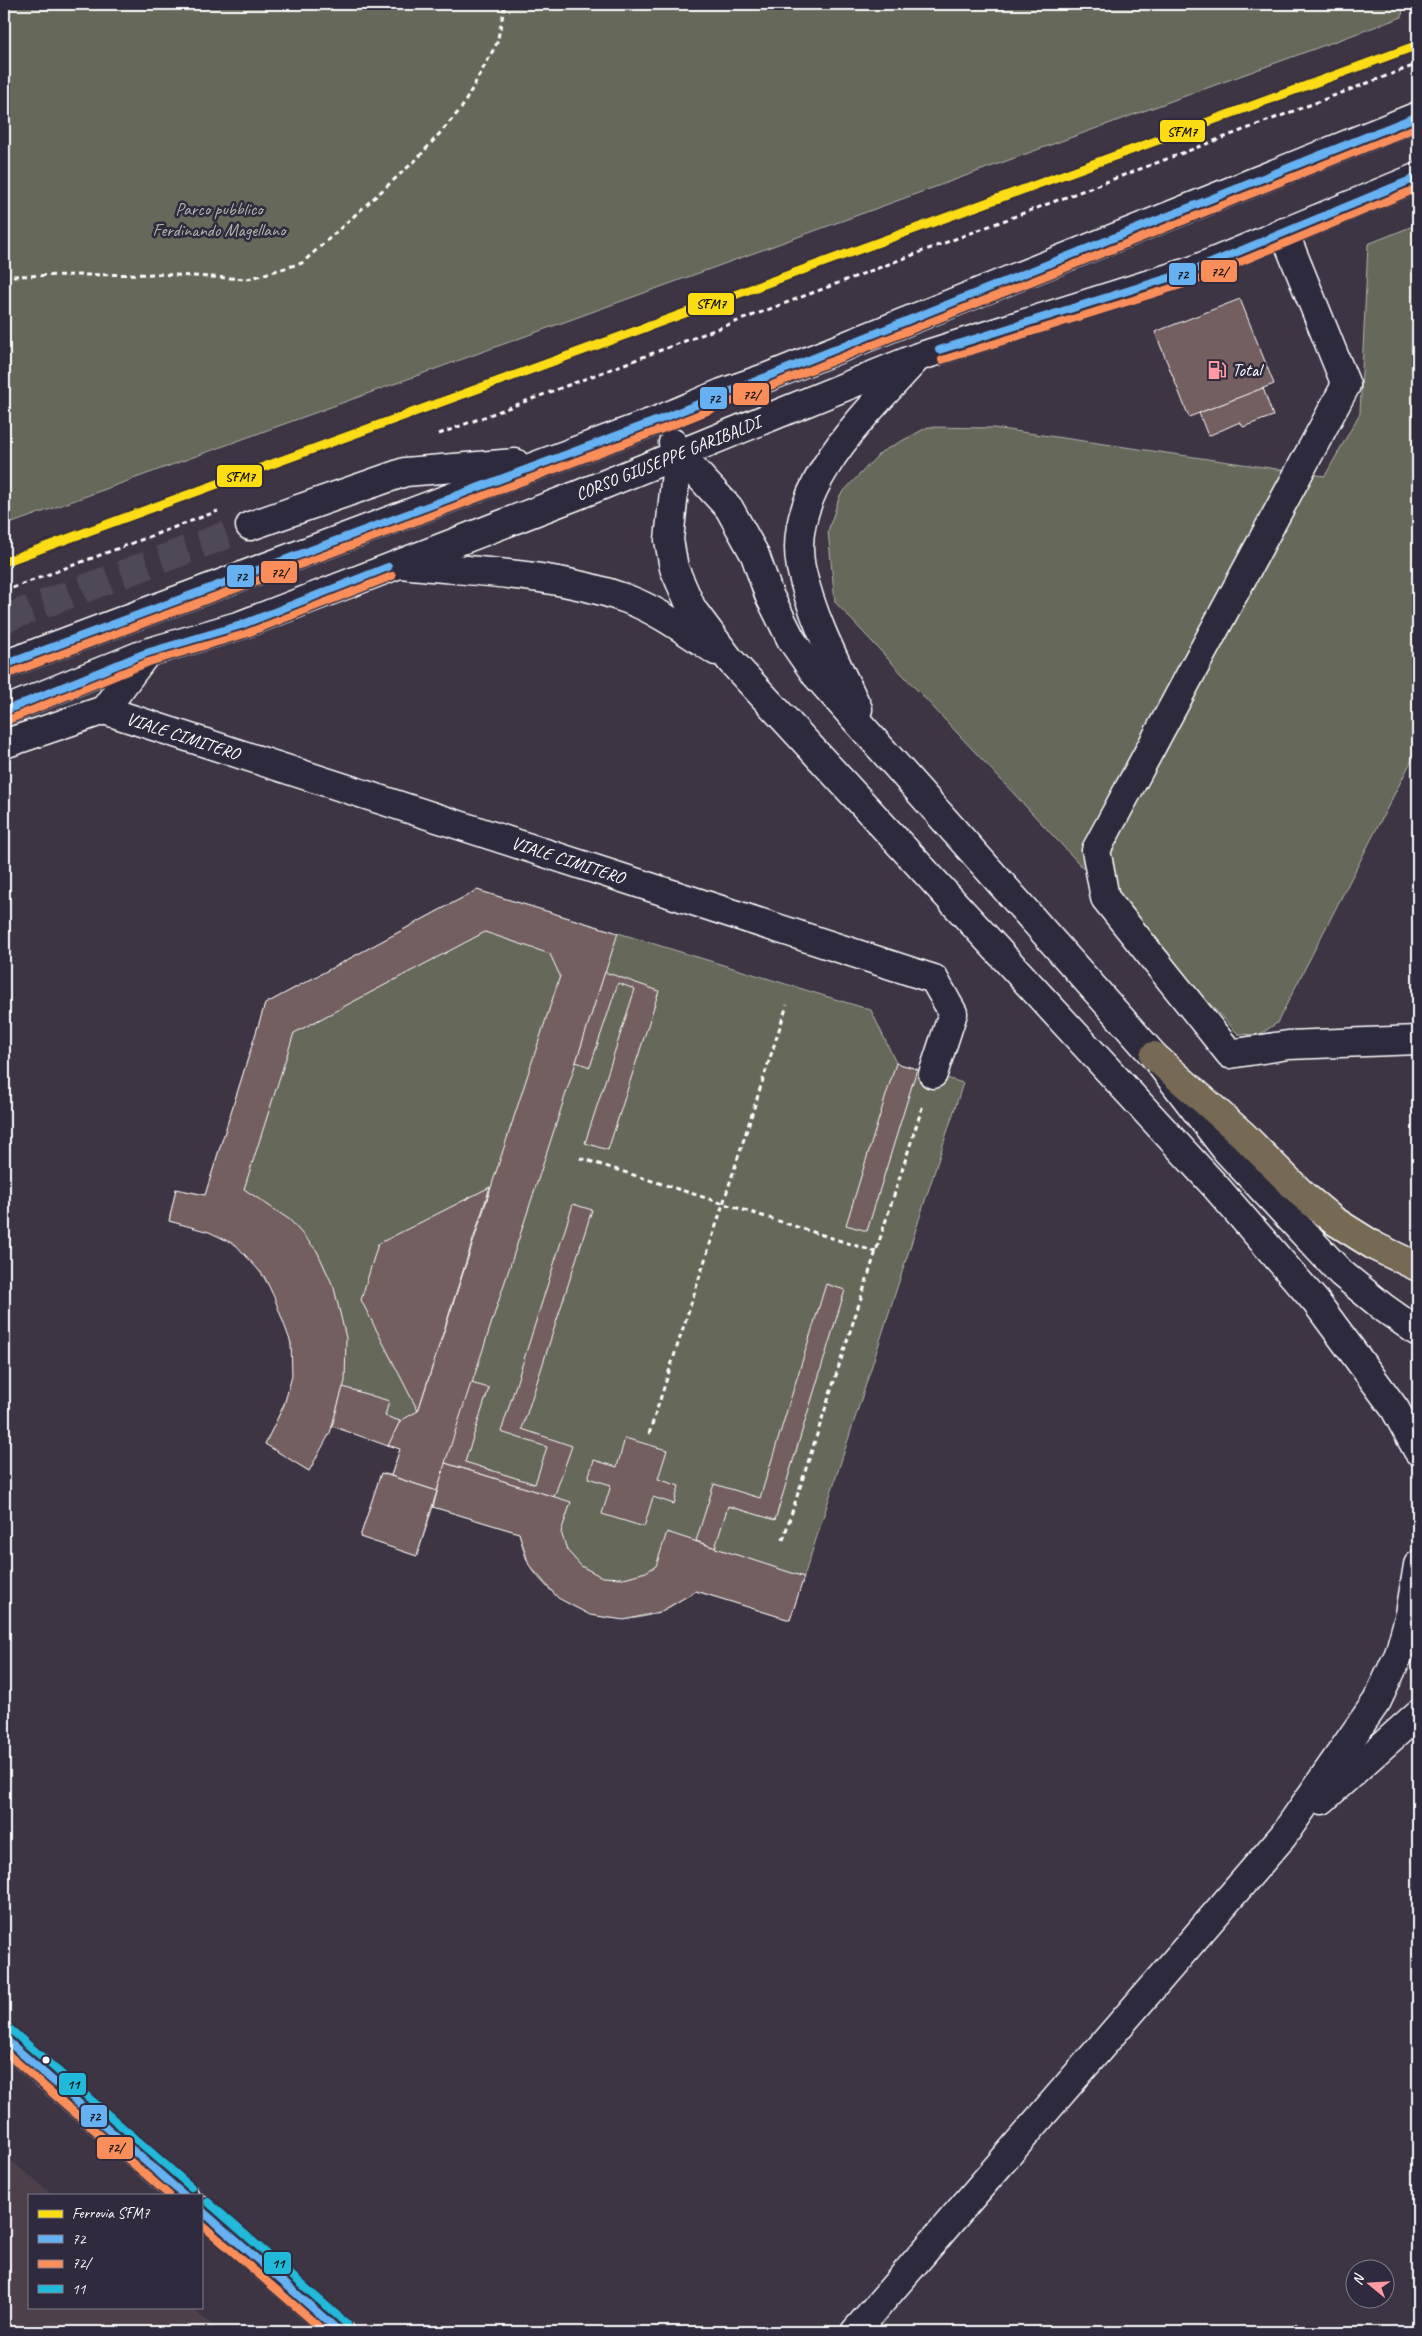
<svg xmlns="http://www.w3.org/2000/svg" width="1422" height="2336" font-family="Caveat,sans-serif">
<style>
.built{fill:#4d414c}
.green{fill:#66685a;stroke:#b2b4ac}
.building{fill:#735e60;stroke:#fff}
.lines{fill:none;stroke-linecap:round;stroke-linejoin:round}
.minor-tunnel{stroke:#504857;stroke-width:28;stroke-dasharray:28 14;stroke-linecap:butt}
.minor-casing{stroke:#fff;stroke-width:31}
.highway-casing{stroke:#fff;stroke-width:31}
.path{stroke:#fff;stroke-width:3;stroke-dasharray:5 4;stroke-linecap:butt}
.minor{stroke:#2f2a3d;stroke-width:28}
.highway{stroke:#766a54;stroke-width:28}
.bus-1-casing{stroke:#2f2a3d;stroke-width:11}
.bus-2-casing{stroke:#2f2a3d;stroke-width:11}
.bus-3-casing{stroke:#2f2a3d;stroke-width:11}
.bus-1{stroke:#66b1f2;stroke-width:8}
.bus-2{stroke:#fa8e5a;stroke-width:8}
.bus-3{stroke:#20b9da;stroke-width:8}
.rail-1-casing{stroke:#2f2a3d;stroke-width:12}
.rail-1{stroke:#fcdc12;stroke-width:9}
.bus-dot{fill:#fff;stroke:#2f2a3d;stroke-width:2}
.labels{text-anchor:middle;stroke-width:5;stroke-linejoin:round;paint-order:stroke}
.park-label{font-size:18px;fill:#b2b4ac;stroke:#2f2a3d}
.poi-label{font-size:18px;fill:#fff;stroke:#2f2a3d;text-anchor:start}
.street-label{font-size:18px;fill:#fff;stroke:#2f2a3d}
.line-badge{stroke:#2f2a3d;stroke-width:2}
.pale-badge-label{font-size:14px;text-anchor:middle;font-weight:bold;fill:#111}
</style>
<rect width="100%" height="100%" fill="#3d3444"/>
<filter id="ink" filterUnits="userSpaceOnUse"><feTurbulence type="fractalNoise" baseFrequency=".02" numOctaves="2"/><feDisplacementMap in="SourceGraphic" scale="10" xChannelSelector="R" yChannelSelector="G"/><feConvolveMatrix kernelMatrix="1 2 1 2 8 2 1 2 1" color-interpolation-filters="sRGB"/></filter>
<g filter="url(#ink)">
<!-- built -->
<polygon class="built" points="4,2155 53,2195 29,2195 29,2307 190,2307 221,2332 4,2332"/>
<!-- green -->
<g class="green">
<polygon points="4,4 1403,4 1402,17 4,526"/>
<polygon points="1418,224 1418,748 1277,1023 1259,1035 1238,1034 835,602 828,531 840,495 881,452 928,427 994,428 1325,476 1360,413 1368,244"/>
<path d="M 477,890 L 871,1010 L 896,1063 L 963,1083 L 790,1620 L 696,1591 C 684,1597 672,1607 659,1612 C 611,1631 557,1609 530,1566 C 524,1557 522,1543 519,1533 L 433,1507 L 417,1556 L 360,1537 L 381,1473 L 391,1475 L 400,1449 L 332,1426 L 309,1471 L 265,1444 C 275,1423 288,1400 292,1376 C 298,1334 269,1273 237,1246 C 219,1231 191,1227 169,1221 L 176,1189 L 205,1195 L 265,1004 Z"/>
</g>
<!-- building -->
<g class="building">
<polygon points="1240,299 1274,384 1189,417 1155,332"/>
<polygon points="1263,388 1273,416 1243,427 1240,422 1208,436 1199,413"/>
<polygon points="477,890 618,933 437,1491 391,1476 400,1449 388,1445 400,1421 418,1411 560,976 550,954 485,932 294,1033 244,1189 290,1220 317,1251 334,1288 346,1338 345,1381 330,1433 309,1471 265,1444 284,1405 292,1376 291,1343 274,1297 264,1276 236,1245 209,1232 169,1221 176,1189 205,1195 265,1004"/>
<polygon points="605,972 659,991 608,1150 585,1143 635,989 618,983 590,1067 576,1062"/>
<polygon points="896,1063 917,1069 867,1231 846,1225"/>
<polygon points="490,1187 418,1411 361,1300 378,1244"/>
<polygon points="573,1204 592,1210 522,1429 572,1446 554,1497 445,1463 471,1383 489,1388 465,1462 535,1484 547,1447 501,1432"/>
<polygon points="826,1284 845,1290 775,1520 728,1506 715,1548 696,1541 714,1484 760,1498"/>
<polygon points="343,1387 389,1401 385,1416 400,1421 388,1446 332,1426"/>
<polygon points="625,1438 667,1450 658,1479 679,1486 674,1504 653,1497 644,1527 602,1514 611,1485 588,1478 594,1460 617,1467"/>
<polygon points="445,1463 571,1502 561,1532 567,1550 581,1566 602,1577 624,1578 646,1572 656,1566 667,1532 804,1577 790,1620 696,1591 660,1612 624,1620 590,1615 558,1598 529,1565 519,1533 433,1507"/>
<polygon points="381,1473 437,1491 417,1556 360,1537"/>
<polygon points="1296,2323 1305,2332 1287,2332"/>
</g>
<g class="lines">
<!-- minor-tunnel -->
<polyline class="minor-tunnel" points="4,619 250,526"/>
<!-- minor casing -->
<g class="minor-casing">
<g id="minor">
<polyline points="1284,232 1346,385 1096,850 1105,898 1230,1054 1288,1045 1418,1040"/>
<polyline points="673,443 678,453 729,508 755,555 769,595 791,639 816,675 1154,1056 1227,1151 1341,1273 1384,1308 1418,1332"/>
<polyline points="678,453 669,540 674,568 692,609 730,660 1216,1187 1316,1302 1395,1409 1418,1451"/>
<polyline points="250,526 405,472 515,463"/>
<path d="M 401,564 C 476,572 556,573 627,599 C 659,611 687,632 716,651"/>
<polyline points="4,665 661,419 722,393 768,377 1418,116"/>
<path d="M 858,709 C 836,663 812,618 801,568 C 785,489 866,414 914,361"/>
<polyline points="104,710 934,979 953,1013 933,1074"/>
<polyline points="4,711 146,653 241,625 578,495 918,357 1194,270 1418,177"/>
<polyline points="4,744 104,710 146,654"/>
<polyline points="1322,1800 1418,1714"/>
<polyline points="4,2038 184,2195"/>
<polyline points="201,2210 340,2332"/>
<polyline points="855,2332 1283,1836 1377,1701 1399,1654 1410,1614 1418,1565"/>
</g>
</g>
<!-- highway casing -->
<g class="highway-casing">
<polyline id="highway" points="1154,1056 1242,1134 1303,1195 1333,1220 1376,1247 1418,1267"/>
</g>
<!-- path -->
<g class="path">
<polyline points="4,276 159,274 248,279 302,263 418,158 461,109 497,43 505,4"/>
<polyline points="439,434 1418,64"/>
<polyline points="4,591 218,511"/>
<polyline points="580,1158 876,1252"/>
<polyline points="649,1434 787,1005"/>
<polyline points="783,1540 923,1105"/>
</g>
<!-- minor -->
<use href="#minor" class="minor"/>
<!-- highway -->
<use href="#highway" class="highway"/>
<!-- bus-1 casing -->
<g class="bus-1-casing">
<g id="bus-1">
<polyline points="939,350 1194,270 1418,177"/>
<polyline points="4,665 661,419 1418,116"/>
<polyline points="4,711 146,653 241,625 388,567"/>
<polyline points="4,2038 184,2195"/>
<polyline points="201,2210 340,2332"/>
</g>
</g>
<!-- bus-2 casing -->
<g class="bus-2-casing">
<g id="bus-2">
<polyline points="942,360 1197,280 1418,188"/>
<polyline points="8,674 665,428 1418,127"/>
<polyline points="8,720 149,662 245,634 392,576"/>
<polyline points="4,2051 169,2195"/>
<polyline points="201,2224 325,2332"/>
</g>
</g>
<!-- bus-3 casing -->
<g class="bus-3-casing">
<g id="bus-3">
<polyline points="11,2030 191,2187"/>
<polyline points="208,2202 347,2324"/>
</g>
</g>
<!-- bus-1 -->
<use href="#bus-1" class="bus-1"/>
<!-- bus-2 -->
<use href="#bus-2" class="bus-2"/>
<!-- bus-3 -->
<use href="#bus-3" class="bus-3"/>
<!-- rail-1 casing -->
<g class="rail-1-casing">
<polyline id="rail-1" points="4,562 1418,45"/>
</g>
<!-- rail-1 -->
<use href="#rail-1" class="rail-1"/>
</g>
</g>
<!-- icons -->
<defs>
<g id="fuel-bare" transform="scale(1.5)"><path d="M-5.5-6h7V0h2V4h1.3V-2.5L3-4.5l.8-.8L6-3V5H2.5V1h-1V6h-7ZM-4.2-4.7v3.2H.2V-4.7Z" fill="#ff9aa2" stroke="#2f2a3d" stroke-width="2.5" paint-order="stroke"/></g>
</defs>
<g fill-rule="evenodd">
<use href="#fuel-bare" x="1217" y="370"/>
</g>
<!-- markers -->
<circle class="bus-dot" cx="46" cy="2060" r="4.5"/>
<g class="labels">
<!-- park labels -->
<g class="park-label">
<text x="219" y="215">Parco pubblico<tspan x="219" dy="21">Ferdinando Magellano</tspan></text>
</g>
<!-- poi labels -->
<g class="poi-label">
<text x="1232" y="376">Total</text>
</g>
<!-- street labels -->
<g class="street-label">
<text transform="translate(668 458) rotate(-22)" y="6">CORSO GIUSEPPE GARIBALDI</text>
<text transform="translate(183 736) rotate(18)" y="6">VIALE CIMITERO</text>
<text transform="translate(568 860) rotate(18)" y="6">VIALE CIMITERO</text>
</g>
</g>
<g class="line-badge">
<rect x="1159" y="119" width="47" height="24" rx="5" fill="#fcdc12"/>
<rect x="1200" y="259" width="38" height="24" rx="5" fill="#fa8e5a"/>
<rect x="1168" y="262" width="29" height="24" rx="5" fill="#66b1f2"/>
<rect x="687" y="292" width="48" height="24" rx="5" fill="#fcdc12"/>
<rect x="732" y="382" width="38" height="24" rx="5" fill="#fa8e5a"/>
<rect x="699" y="386" width="29" height="24" rx="5" fill="#66b1f2"/>
<rect x="216" y="464" width="47" height="24" rx="5" fill="#fcdc12"/>
<rect x="260" y="560" width="38" height="24" rx="5" fill="#fa8e5a"/>
<rect x="226" y="564" width="29" height="24" rx="5" fill="#66b1f2"/>
<rect x="58" y="2072" width="29" height="24" rx="5" fill="#20b9da"/>
<rect x="80" y="2104" width="28" height="24" rx="5" fill="#66b1f2"/>
<rect x="96" y="2136" width="38" height="24" rx="5" fill="#fa8e5a"/>
<rect x="263" y="2251" width="29" height="24" rx="5" fill="#20b9da"/>
</g>
<g class="pale-badge-label">
<text x="1182" y="136">SFM7</text>
<text x="1219" y="276">72/</text>
<text x="1182" y="279">72</text>
<text x="711" y="308">SFM7</text>
<text x="751" y="399">72/</text>
<text x="714" y="403">72</text>
<text x="240" y="481">SFM7</text>
<text x="279" y="577">72/</text>
<text x="241" y="581">72</text>
<text x="73" y="2089">11</text>
<text x="94" y="2121">72</text>
<text x="115" y="2152">72/</text>
<text x="278" y="2268">11</text>
</g>
<!-- margin -->
<rect width="1422" height="2336" fill="none" stroke="#2f2a3d" stroke-width="20"/>
<rect x="10" y="10" width="1402" height="2316" fill="none" stroke="#fff" stroke-width="2" filter="url(#ink)"/>
<!-- legend -->
<rect x="28" y="2194" width="175" height="115" fill="#2f2a3d" stroke="#827f8b"/>
<rect x="38" y="2210" width="25" height="8" fill="#fcdc12" stroke="#827f8b"/>
<text x="72" y="2218" font-size="15" fill="#ffffff">Ferrovia SFM7</text>
<rect x="38" y="2235" width="25" height="8" fill="#66b1f2" stroke="#827f8b"/>
<text x="72" y="2244" font-size="15" fill="#ffffff">72</text>
<rect x="38" y="2260" width="25" height="8" fill="#fa8e5a" stroke="#827f8b"/>
<text x="72" y="2268" font-size="15" fill="#ffffff">72/</text>
<rect x="38" y="2285" width="25" height="8" fill="#20b9da" stroke="#827f8b"/>
<text x="72" y="2294" font-size="15" fill="#ffffff">11</text>
<!-- north arrow -->
<g transform="translate(1370 2284) rotate(288)"><circle r="24" fill="#2f2a3d" stroke="#827f8b"/>
<path d="M0-4L9 19L0 12L-9 19Z" fill="#ff9aa2"/>
<text y="-8" font-size="14" font-weight="bold" text-anchor="middle" fill="#ffffff">N</text>
</g>
</svg>
